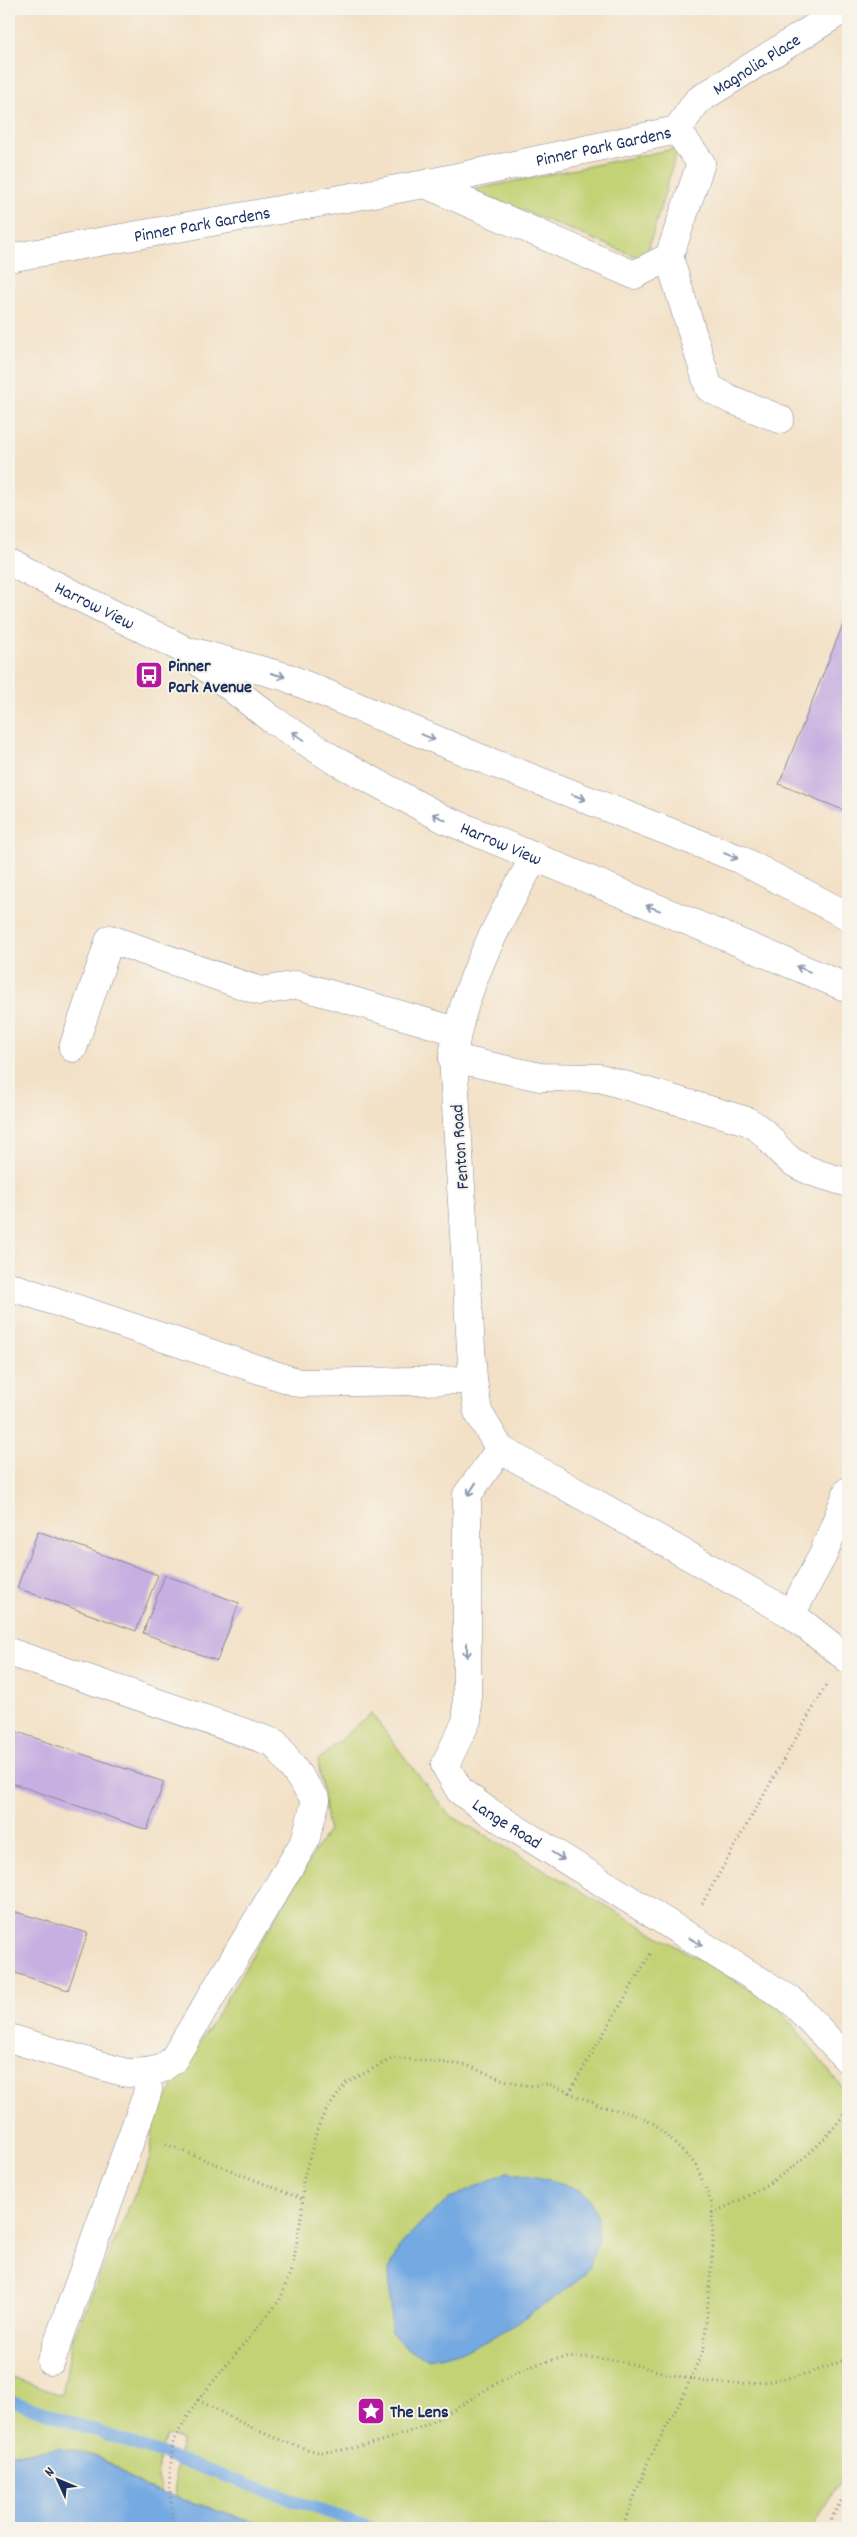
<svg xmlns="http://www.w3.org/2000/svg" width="857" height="2537" font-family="Dekko,sans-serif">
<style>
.green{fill:#c2d274;stroke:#6e8069;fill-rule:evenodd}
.water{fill:#74a9e2;stroke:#486ca0}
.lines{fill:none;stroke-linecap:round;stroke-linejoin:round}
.stream{stroke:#74a9e2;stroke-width:12}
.building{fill:#c7b0e1}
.minor-casing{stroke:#878892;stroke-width:29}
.path{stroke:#878892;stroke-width:3;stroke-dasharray:1 4;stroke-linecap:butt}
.minor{stroke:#fff;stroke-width:28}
.oneway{stroke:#8d97ae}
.labels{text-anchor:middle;stroke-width:4;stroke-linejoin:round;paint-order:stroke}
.street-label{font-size:18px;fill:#1b2f5e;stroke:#f7f3e8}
.poi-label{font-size:18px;font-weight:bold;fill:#1b2f5e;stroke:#f7f3e8;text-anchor:start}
</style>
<rect width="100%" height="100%" fill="#f7f3e8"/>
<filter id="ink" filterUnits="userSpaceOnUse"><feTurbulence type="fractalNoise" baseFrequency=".02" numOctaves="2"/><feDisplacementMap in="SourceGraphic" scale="10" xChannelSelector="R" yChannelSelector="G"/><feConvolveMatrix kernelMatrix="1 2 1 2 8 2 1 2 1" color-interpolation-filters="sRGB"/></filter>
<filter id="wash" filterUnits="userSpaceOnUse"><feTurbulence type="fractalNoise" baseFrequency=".0096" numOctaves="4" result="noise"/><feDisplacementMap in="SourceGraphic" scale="20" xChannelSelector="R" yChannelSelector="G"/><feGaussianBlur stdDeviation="1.12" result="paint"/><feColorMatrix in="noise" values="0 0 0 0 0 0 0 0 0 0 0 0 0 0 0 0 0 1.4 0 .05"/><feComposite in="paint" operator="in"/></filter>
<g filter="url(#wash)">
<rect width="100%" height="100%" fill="#f3e1c7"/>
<!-- green -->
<g class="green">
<polygon points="678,148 645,260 472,190"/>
<path d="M 371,1713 L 448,1814 L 776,2004 L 848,2095 L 848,2466 L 813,2528 L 276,2528 L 176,2498 L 175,2476 L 181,2440 L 167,2435 C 158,2454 155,2472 161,2493 C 137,2486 122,2468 100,2458 C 73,2445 44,2450 16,2454 L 9,2452 L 9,2377 L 62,2395 L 73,2338 L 150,2158 L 154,2119 L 328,1830 L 318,1760 ZM 507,2172 L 566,2185 L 584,2275 L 488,2340 L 458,2351 L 428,2359 L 399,2247 L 423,2221 L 451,2198 Z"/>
</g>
<!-- water -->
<g class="water">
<path d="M 507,2172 C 529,2176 573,2181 589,2198 C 605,2216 597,2256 585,2273 C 577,2285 504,2332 488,2340 C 477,2346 439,2360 427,2358 C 411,2355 401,2343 391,2332 L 389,2270 L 399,2247 L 423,2221 L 451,2198 Z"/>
<polygon points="59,2448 100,2458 145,2488 276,2528 34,2528 9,2521 9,2452 16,2454"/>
</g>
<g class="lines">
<!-- stream -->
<polyline class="stream" points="9,2400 372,2528"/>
</g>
<g id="blocks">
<!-- building -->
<g class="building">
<polygon points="848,612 848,812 779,784"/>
<polygon points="38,1531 158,1575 136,1631 17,1588"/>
<polygon points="165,1575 239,1603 217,1661 143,1633"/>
<polygon points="9,1729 164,1782 147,1830 9,1782"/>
<polygon points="9,1910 88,1933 68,1990 9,1971"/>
</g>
</g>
</g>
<g filter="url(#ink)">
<use href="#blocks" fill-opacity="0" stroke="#878892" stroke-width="1"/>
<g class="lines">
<!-- minor casing -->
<g class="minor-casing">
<g id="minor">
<path id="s1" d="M 677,130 L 697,101 L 844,9"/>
<polyline points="669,257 709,388 730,399 780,419"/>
<path id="s2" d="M 9,258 L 425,184 L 677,130 L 701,163 L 669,257 L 634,275 L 425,184"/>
<path id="s3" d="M 9,562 L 181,648 L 270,718 L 334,760 L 444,819 L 848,988"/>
<polyline points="194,652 286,677 475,756 739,859 848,916"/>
<polyline points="73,1048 110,939 260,991 298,985 456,1031"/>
<path d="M 453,1058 L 540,1077 L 600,1078 L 747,1121 C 770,1133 772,1146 790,1160 C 806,1172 830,1177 848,1183"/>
<polyline points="9,1286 299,1383 473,1380"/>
<path id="s4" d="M 500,1449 L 467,1495 L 467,1720 L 445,1765 L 460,1791 L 489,1812 L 792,2001 L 848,2060"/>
<path d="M 500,1449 L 478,1412 L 473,1380 L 453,1058 C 461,988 501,917 535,856"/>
<polyline points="500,1449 791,1614 848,1659"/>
<polyline points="791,1614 823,1555 848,1491"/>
<polyline points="9,1652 275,1743 316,1800 305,1841 173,2060 161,2069 146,2072 148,2089 146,2097 51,2361"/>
<polyline points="9,2038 112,2069 127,2073 146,2072"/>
</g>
</g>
<!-- path -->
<g class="path">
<polyline points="702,1904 826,1685"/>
<polyline points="569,2093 651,1953"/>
<polyline points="166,2144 302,2199"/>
<path d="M 712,2213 C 749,2198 794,2170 821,2142 C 831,2132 840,2120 848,2109"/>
<path d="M 198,2400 C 231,2417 262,2435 298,2446 C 304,2448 312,2451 319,2452 C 348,2452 400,2437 425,2425 C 468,2405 506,2370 553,2360 C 600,2350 644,2369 690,2379 C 740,2390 803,2380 848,2358"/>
<polyline points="174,2528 169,2486 173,2441 198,2400 280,2300 293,2265 302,2211 303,2181 318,2127 324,2114 346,2083 393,2058 466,2065 504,2080 529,2086 549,2084 603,2107 630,2113 655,2124 696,2165 712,2204 713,2245 704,2348 681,2400 648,2462 622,2528"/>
<polyline points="826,2528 848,2489"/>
</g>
<!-- minor -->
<use href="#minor" class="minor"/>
</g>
<!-- one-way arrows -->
<defs><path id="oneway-shaft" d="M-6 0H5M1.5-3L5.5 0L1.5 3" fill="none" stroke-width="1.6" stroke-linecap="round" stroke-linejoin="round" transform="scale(1.25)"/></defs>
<g class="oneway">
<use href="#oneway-shaft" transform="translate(278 675) rotate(16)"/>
<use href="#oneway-shaft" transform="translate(298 736) rotate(-147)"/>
<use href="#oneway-shaft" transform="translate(428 737) rotate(23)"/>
<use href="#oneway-shaft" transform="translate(579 797) rotate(21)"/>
<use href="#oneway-shaft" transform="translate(439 817) rotate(-153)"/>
<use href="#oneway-shaft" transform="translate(731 856) rotate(22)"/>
<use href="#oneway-shaft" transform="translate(653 908) rotate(-160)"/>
<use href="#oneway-shaft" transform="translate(803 969) rotate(-158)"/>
<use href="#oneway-shaft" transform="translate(472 1489) rotate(122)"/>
<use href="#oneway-shaft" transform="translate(467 1650) rotate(90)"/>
<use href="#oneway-shaft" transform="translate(558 1856) rotate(32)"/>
<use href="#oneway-shaft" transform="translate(696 1942) rotate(31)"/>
</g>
</g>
<!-- icons -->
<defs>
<g id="bus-square" transform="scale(1.4375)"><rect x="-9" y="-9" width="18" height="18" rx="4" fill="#b5179e" stroke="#f7f3e8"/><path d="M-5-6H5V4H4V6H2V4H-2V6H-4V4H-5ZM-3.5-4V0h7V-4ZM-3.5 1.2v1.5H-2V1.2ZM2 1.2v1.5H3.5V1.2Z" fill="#fff"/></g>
<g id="sight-square" transform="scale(1.4375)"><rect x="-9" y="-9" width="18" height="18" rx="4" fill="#b5179e" stroke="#f7f3e8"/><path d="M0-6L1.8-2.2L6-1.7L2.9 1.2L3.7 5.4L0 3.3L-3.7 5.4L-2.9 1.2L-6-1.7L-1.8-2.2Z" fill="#fff"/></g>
</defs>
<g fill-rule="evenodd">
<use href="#bus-square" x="149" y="675"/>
<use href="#sight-square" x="371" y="2411"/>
</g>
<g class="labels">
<!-- street labels -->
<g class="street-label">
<text dy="6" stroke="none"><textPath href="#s1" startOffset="105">Magnolia Place</textPath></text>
<text dy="6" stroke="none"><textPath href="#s2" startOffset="605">Pinner Park Gardens</textPath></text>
<text dy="6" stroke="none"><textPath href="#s2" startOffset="196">Pinner Park Gardens</textPath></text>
<text dy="6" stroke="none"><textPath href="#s3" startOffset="96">Harrow View</textPath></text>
<text dy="6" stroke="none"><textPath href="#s3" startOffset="569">Harrow View</textPath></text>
<text transform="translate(459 1147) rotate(-94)" y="6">Fenton Road</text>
<text dy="6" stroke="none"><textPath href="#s4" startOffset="419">Lange Road</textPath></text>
</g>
<!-- poi labels -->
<g class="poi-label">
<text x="168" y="671">Pinner<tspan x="168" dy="21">Park Avenue</tspan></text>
<text x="390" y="2417">The Lens</text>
</g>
</g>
<!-- margin -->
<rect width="857" height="2537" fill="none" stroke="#f7f3e8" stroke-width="30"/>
<!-- north arrow -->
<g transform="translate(58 2480) rotate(314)" stroke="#f7f3e8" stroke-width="4" paint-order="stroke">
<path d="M0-4L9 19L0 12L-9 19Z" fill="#1b2f5e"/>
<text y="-8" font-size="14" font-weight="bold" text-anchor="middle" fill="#1b2f5e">N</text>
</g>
</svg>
